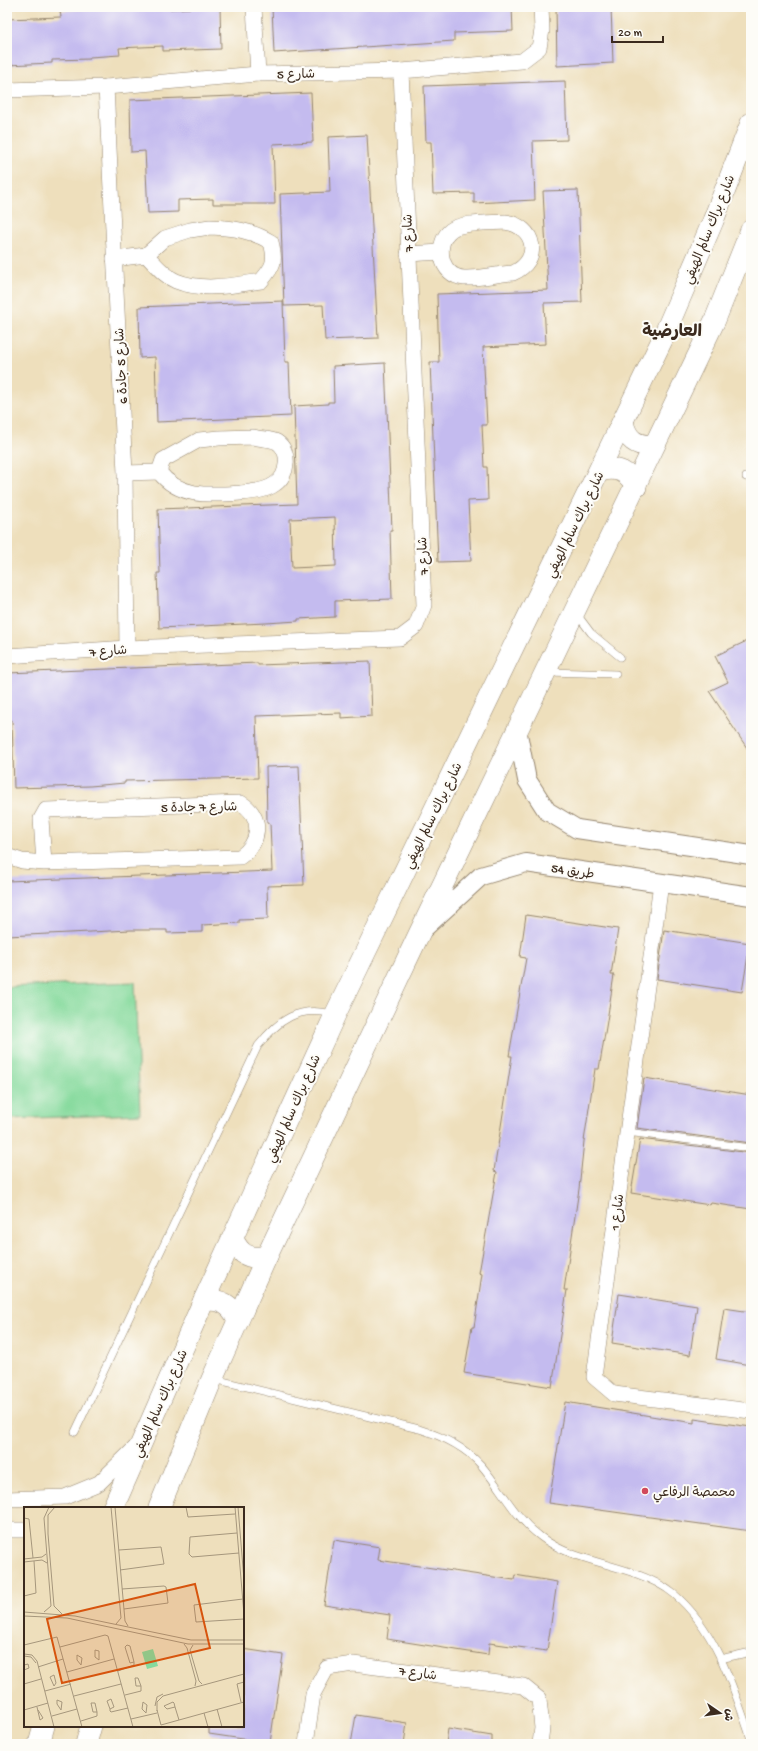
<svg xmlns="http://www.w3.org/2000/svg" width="758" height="1751" font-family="'Gochi Hand','Playpen Sans Arabic',sans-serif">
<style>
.green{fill:#86da9d;stroke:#60825e}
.building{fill:#c4bbef;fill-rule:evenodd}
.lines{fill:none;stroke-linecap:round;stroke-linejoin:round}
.service-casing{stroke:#94846d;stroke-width:8}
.minor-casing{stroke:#94846d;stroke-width:16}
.tertiary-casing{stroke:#94846d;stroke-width:20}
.secondary-casing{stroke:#94846d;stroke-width:22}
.service{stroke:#fff;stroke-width:7}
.minor{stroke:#fff;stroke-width:15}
.tertiary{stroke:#fff;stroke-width:18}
.secondary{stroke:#fff;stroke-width:21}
.poi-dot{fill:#d1495b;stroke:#fdfcf7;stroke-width:1.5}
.labels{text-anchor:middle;stroke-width:4;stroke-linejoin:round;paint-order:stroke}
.street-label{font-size:13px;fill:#3b2a1e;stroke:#fdfcf7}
.poi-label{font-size:13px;fill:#3b2a1e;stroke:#fdfcf7;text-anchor:start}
.district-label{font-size:17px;font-weight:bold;fill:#3b2a1e;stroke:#fdfcf7}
.inset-road{fill:none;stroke:#a6977d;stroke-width:1}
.view{fill:#d7540e;fill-opacity:0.15;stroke:#d7540e;stroke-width:2}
.inset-edge{fill:none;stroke:#3b2a1e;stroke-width:2}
</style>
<rect width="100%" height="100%" fill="#fdfcf7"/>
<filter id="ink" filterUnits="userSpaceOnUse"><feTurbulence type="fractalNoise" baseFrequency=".025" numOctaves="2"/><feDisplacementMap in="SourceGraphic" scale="8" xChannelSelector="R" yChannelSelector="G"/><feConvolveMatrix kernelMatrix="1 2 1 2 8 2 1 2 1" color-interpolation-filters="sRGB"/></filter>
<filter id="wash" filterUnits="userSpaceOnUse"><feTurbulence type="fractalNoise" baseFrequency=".012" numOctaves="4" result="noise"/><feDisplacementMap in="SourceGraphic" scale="16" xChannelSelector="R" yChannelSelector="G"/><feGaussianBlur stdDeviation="0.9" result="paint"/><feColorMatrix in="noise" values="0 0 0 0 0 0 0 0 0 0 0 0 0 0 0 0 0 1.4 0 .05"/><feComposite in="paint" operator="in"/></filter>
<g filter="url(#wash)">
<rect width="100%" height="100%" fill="#eedfbc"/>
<!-- green -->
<polygon class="green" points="135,982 140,1114 7,1119 7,987"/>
<g id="blocks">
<!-- building -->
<g class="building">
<polygon points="123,7 149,7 150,10 220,7 221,49 163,51 163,46 119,48 120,55 90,57 90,59 52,60 52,63 7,65 7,19 61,17 60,11"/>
<polygon points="272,7 512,7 513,31 454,33 454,41 274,53"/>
<polygon points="556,7 611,7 613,63 557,66"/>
<polygon points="565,81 567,140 533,141 535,200 474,203 474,193 433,194 431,142 426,142 424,86"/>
<polygon points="311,93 313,142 273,144 275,204 213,204 213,199 178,200 178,212 148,213 145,151 131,152 130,100"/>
<polygon points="367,135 378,338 325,340 323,305 284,306 280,194 330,192 328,137"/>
<polygon points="578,190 582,302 544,303 546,344 483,347 487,425 482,425 484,467 487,467 488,500 468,501 471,561 438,562 430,362 439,362 437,294 548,290 543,191"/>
<polygon points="283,301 285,362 289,362 291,416 157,422 155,357 140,358 139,307"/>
<path d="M 385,363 L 392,530 L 390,530 L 392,599 L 335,601 L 335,617 L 298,619 L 298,621 L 266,623 L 159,628 L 157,573 L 160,573 L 158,509 L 297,504 L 294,406 L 328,404 L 328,402 L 334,402 L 333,366 ZM 335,517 L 336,566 L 292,568 L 290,519 Z"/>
<polygon points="751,639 751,754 709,691 728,682 715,656"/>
<polygon points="370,661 372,716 341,718 341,713 256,716 258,778 125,781 125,783 90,786 14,788 12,720 7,720 7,673 258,663 258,665"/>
<polygon points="299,766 304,885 267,886 268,919 239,920 239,923 202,925 202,932 167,933 167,930 131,930 7,936 7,881 272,871 270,823 267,823 266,767"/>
<polygon points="526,915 618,929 611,975 614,975 607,1021 599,1069 595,1069 584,1141 579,1189 564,1290 567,1290 552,1387 464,1373 472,1327 474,1327 482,1274 479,1273 497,1172 494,1171 512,1056 509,1056 526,958 520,957"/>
<polygon points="664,930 750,943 742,992 657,979"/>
<polygon points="644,1078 751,1095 751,1143 637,1128"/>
<polygon points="640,1139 751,1153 751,1209 711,1203 710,1205 631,1193"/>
<polygon points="619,1294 697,1306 690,1355 612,1343"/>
<polygon points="724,1308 751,1312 751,1365 716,1359"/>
<polygon points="565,1402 694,1423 694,1419 751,1427 751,1531 549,1503"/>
<polygon points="334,1540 380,1547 378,1560 514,1580 515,1575 557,1582 547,1651 489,1643 488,1655 387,1639 390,1615 324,1605"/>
<polygon points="243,1649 283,1655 270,1743 209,1734 209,1726 243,1726"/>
<polygon points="356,1715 407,1723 404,1744 351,1744"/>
<polygon points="448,1729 492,1736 492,1744 446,1744"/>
</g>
</g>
</g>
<g filter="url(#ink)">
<use href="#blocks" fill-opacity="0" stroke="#94846d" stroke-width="1"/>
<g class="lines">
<!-- service casing -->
<g class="service-casing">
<g id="service">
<polyline points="746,477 751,478"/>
<polyline points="576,613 591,633 620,657"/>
<polyline points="548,672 616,674"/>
<polyline points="627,1132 751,1148"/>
<path d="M 214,1379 L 419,1429 C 442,1436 464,1446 481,1465 C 501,1488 515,1518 541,1537 C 567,1557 603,1562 634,1573 C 648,1578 662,1584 674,1594 C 716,1629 734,1689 751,1739"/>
<path d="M 75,1432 L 258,1046 C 278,1020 299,1005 332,1014"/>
<polyline points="720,1659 751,1652"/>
</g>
</g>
<!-- minor casing -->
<g class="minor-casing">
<g id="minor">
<polyline points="254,7 258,74"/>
<polyline points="106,87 125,473 127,648"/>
<polyline points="7,90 106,87 258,74 401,71 522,61 539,48 542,30 541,7"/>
<path d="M 505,222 C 536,226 542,260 513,273 C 497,274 479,279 464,278 C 440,276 434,243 451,230 C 461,222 492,223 505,222 Z"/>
<path d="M 210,227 C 233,228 251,230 271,242 C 276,261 274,266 261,281 C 234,285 203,292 176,281 C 164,276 155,264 146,255 L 165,238 L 190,230 Z"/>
<polyline points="408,254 441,252"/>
<polyline points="114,259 146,255"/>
<path d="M 253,437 C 260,439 271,439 277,442 C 291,451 288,476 275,484 C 266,491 251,492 240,493 C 210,495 179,498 159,472 L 163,460 L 199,440 L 219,438 Z"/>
<polyline points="125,473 159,472"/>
<polyline points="7,656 127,648 400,638 416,626 424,605 401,71"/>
<path d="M 7,856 L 22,861 L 44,863 L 240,857 C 260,843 264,817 241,803 L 46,810 L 41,819 L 44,863"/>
<polyline points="661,883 594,1377 614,1394 751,1411"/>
<polyline points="7,1499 65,1497 99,1483 137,1446"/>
<polyline points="7,1530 25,1530"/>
<polyline points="306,1744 313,1694 327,1668 353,1664 523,1686 539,1699 542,1728 540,1744"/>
</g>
</g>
<!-- tertiary casing -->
<g class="tertiary-casing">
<g id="tertiary">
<polyline points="517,729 527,780 547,811 577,829 751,855"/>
<polyline points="422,930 481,876 526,863 751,896"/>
</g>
</g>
<!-- secondary casing -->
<g class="secondary-casing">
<g id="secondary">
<path d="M 623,421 C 626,439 636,447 654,445"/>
<path d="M 600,471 C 617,466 628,471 636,487"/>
<path d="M 233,1239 C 240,1255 250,1260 267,1256"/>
<path d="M 204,1300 C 221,1299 231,1304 238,1320"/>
<polyline points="113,1508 204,1300 335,1015 662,340 713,221 751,123"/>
<polyline points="159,1508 212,1379 267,1256 419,934 715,320 751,230"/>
<polyline points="39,1744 44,1726"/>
<polyline points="86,1744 91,1726"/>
</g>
</g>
<!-- service -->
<use href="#service" class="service"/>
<!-- minor -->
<use href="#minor" class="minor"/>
<!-- tertiary -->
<use href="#tertiary" class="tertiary"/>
<!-- secondary -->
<use href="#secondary" class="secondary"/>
</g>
</g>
<!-- markers -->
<circle class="poi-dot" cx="645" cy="1491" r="4"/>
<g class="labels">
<!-- street labels -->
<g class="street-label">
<text transform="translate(296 73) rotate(-1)" y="5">شارع 5</text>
<text transform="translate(708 229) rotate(-68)" y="5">شارع براك سالم الهيفي</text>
<text transform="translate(407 233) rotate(-92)" y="5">شارع 7</text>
<text transform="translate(120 366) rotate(-93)" y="5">شارع 5 جادة 6</text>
<text transform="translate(574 524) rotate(-64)" y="5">شارع براك سالم الهيفي</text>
<text transform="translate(422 556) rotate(-93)" y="5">شارع 7</text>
<text transform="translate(108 650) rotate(-4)" y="5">شارع 7</text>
<text transform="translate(199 806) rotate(-1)" y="5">شارع 7 جادة 5</text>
<text transform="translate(432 815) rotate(-64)" y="5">شارع براك سالم الهيفي</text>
<text transform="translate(573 870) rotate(9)" y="5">طريق 54</text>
<text transform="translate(292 1108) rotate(-66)" y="5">شارع براك سالم الهيفي</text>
<text transform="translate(616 1212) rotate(-82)" y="5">شارع 1</text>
<text transform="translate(159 1403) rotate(-66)" y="5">شارع براك سالم الهيفي</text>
<text transform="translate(418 1672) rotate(8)" y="5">شارع 7</text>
</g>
<!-- poi labels -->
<g class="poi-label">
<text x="653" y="1496">محمصة الرفاعي</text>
</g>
<!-- district labels -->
<g class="district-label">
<text x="672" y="336">العارضية</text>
</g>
</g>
<!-- overview -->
<g transform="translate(24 1507)">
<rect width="220" height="220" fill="#eedfbc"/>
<path d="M 129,142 L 134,159 L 123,162 L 118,145 Z" fill="#86da9d"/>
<path class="inset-road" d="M 31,0 L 24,8 L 24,27 L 30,99 L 38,107M 87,0 L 97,111 L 92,117M 91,0 L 101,114 L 104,119M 162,0 L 164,10 L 211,7M 211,0 L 220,108M 214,0 L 220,73M 0,11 L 5,12 L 9,51M 213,26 L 166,30 L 165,47 L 168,50 L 215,46M 95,43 L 137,40 L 140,57 L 96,63M 0,52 L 18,50 L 22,47M 0,55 L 18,53 L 23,56M 98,82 L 140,79 L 142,80 L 144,96 L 100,102M 0,89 L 12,86 L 10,54M 219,92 L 170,98 L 172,115 L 220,112M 0,105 L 51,109 L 167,133 L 220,133M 20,105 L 27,99 L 20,11 L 25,0M 0,109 L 43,111 L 164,137 L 220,137M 160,137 L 163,141 L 172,174 L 171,179M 0,138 L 33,130 L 58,220M 169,138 L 166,143 L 175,174 L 178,177M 36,140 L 81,128 L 84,129 L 109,220M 71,143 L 75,144 L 75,153 L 71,150 ZM 0,147 L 8,148 L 13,154 L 30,220M 53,148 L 58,151 L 57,158 L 53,153 ZM 0,149 L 7,150 L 12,156M 0,158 L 4,157 L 5,161 L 0,163M 14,160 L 39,152M 94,164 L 110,158 L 110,155 L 106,139 L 103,138 L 101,140 L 106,156 L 110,155M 43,165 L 90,152M 30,168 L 32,176 L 30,179 L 26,170 ZM 0,177 L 17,172M 21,184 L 47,177M 101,188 L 117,184 L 117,179 L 114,171 L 111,171 L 112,179 L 117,179M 50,189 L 97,177M 33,193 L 38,195 L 37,203 L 33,197 ZM 119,195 L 123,198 L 122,206 L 118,202 ZM 217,195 L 213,177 L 220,175M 131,199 L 133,190 L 139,187M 13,200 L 16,213 L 19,211 L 14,203M 151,200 L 143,202 L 140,199 L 149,195 L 150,196 L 151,200 L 155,213M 86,202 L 90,200 L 87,192 L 83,194 L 86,202 L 86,204 L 87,205 L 104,201M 193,202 L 198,220M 0,203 L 24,196M 133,203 L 137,218M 133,204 L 133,195 L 139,189 L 220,167M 180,206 L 184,220M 28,209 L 53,202M 107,212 L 133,206M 57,214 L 73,209 L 73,205 L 71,196 L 67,196 L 69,205 L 73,205M 137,218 L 220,195"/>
<path class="view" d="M 171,77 L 186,141 L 38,176 L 23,112 Z"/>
<rect width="220" height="220" class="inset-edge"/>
</g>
<!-- margin -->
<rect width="758" height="1751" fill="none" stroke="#fdfcf7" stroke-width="24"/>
<!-- north arrow -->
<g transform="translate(720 1713) rotate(103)" stroke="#fdfcf7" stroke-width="3" paint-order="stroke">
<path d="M0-3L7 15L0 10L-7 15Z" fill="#3b2a1e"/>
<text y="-6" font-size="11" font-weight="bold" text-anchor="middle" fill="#3b2a1e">ش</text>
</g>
<!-- scale -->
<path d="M612 36v6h51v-6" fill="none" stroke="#3b2a1e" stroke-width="2"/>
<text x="618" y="36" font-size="12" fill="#3b2a1e" stroke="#fdfcf7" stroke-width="3" paint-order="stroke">20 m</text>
</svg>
